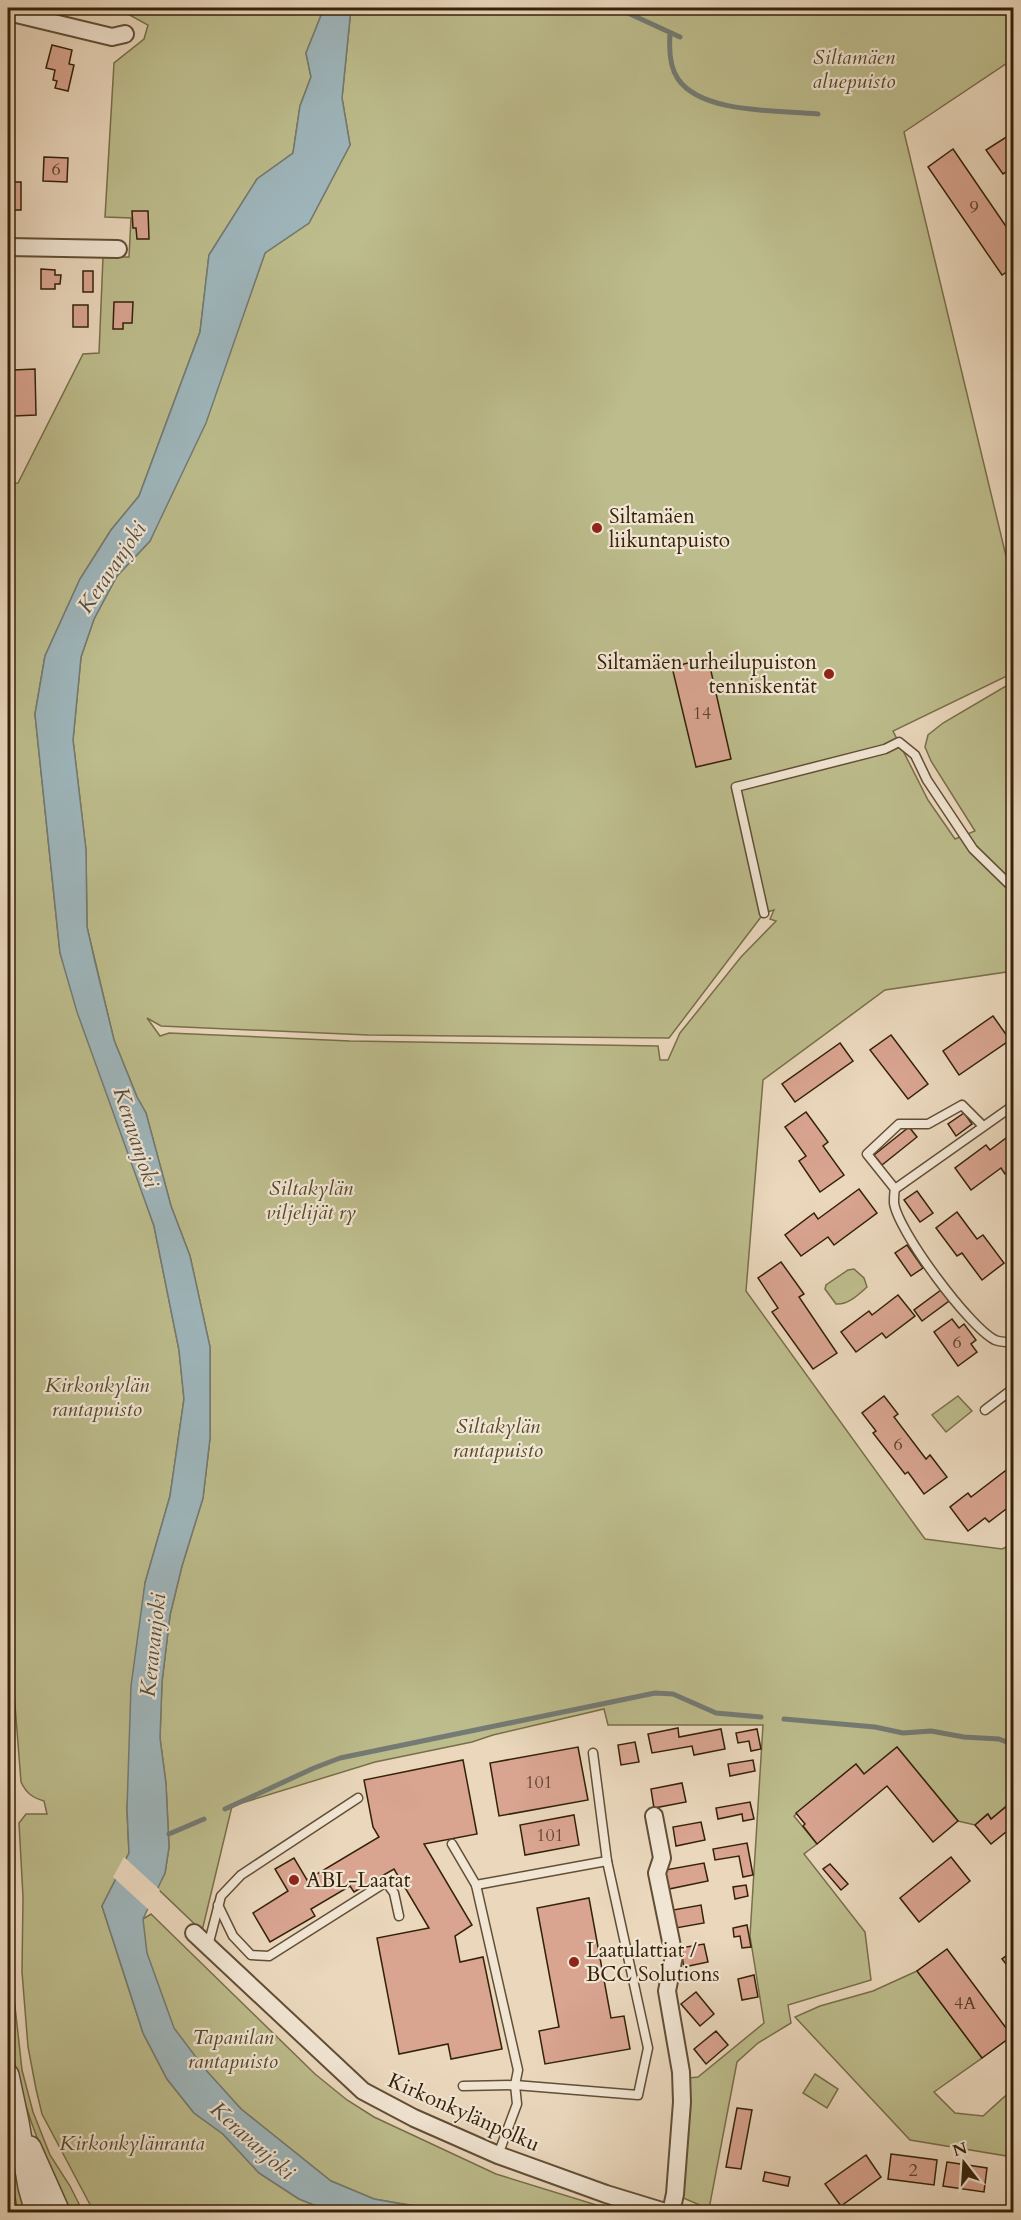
<svg xmlns="http://www.w3.org/2000/svg" width="1021" height="2220" font-family="Cardo,serif">
<style>
.green{fill:#bdbc8c;stroke:#786f4a;stroke-width:1.5;fill-rule:evenodd}
.water{fill:#9eb6bc;stroke:#747b74;stroke-width:1.5}
.pier{fill:#ead7bc}
.lines{fill:none;stroke-linecap:round;stroke-linejoin:round}
.stream{stroke:#747b74;stroke-width:5}
.building{fill:#d9a490;stroke:#342209;stroke-width:1.5}
.service-casing{stroke:#624f36;stroke-width:11}
.minor-casing{stroke:#624f36;stroke-width:20}
.tertiary-casing{stroke:#624f36;stroke-width:24}
.service{stroke:#f1e5d3;stroke-width:8}
.minor{stroke:#f1e5d3;stroke-width:16}
.tertiary{stroke:#f1e5d3;stroke-width:21}
.poi-dot{fill:#8f2418;stroke:#f1e5d3;stroke-width:2}
.labels{text-anchor:middle;stroke-width:4.5;stroke-linejoin:round;paint-order:stroke}
.number-label{font-size:18px;fill:#5d422b}
.park-label{font-size:21px;font-style:italic;fill:#56482a;stroke:#f1e5d3}
.poi-label{font-size:21px;fill:#342209;stroke:#f1e5d3;text-anchor:start}
.street-label{font-size:21px;fill:#342209;stroke:#f1e5d3}
.water-label{font-size:22px;font-style:italic;fill:#544e3f;stroke:#f1e5d3}
</style>
<rect width="100%" height="100%" fill="#ead7bc"/>
<filter id="stains"><feTurbulence type="fractalNoise" baseFrequency=".00333" numOctaves="4"/><feColorMatrix values="0 0 0 0 .2 0 0 0 0 .09 0 0 0 0 .02 0 0 0 .5 -.17"/></filter>
<radialGradient id="worn" r=".72"><stop offset=".6" stop-color="#630" stop-opacity="0"/><stop offset="1" stop-color="#630" stop-opacity=".3"/></radialGradient>
<!-- green -->
<g class="green">
<path d="M 117,8 L 324,8 L 306,53 L 311,77 L 300,106 L 293,153 L 257,179 L 209,255 L 200,332 L 139,496 L 111,530 L 80,579 L 45,656 L 35,714 L 60,953 L 154,1226 L 179,1350 L 184,1399 L 170,1496 L 145,1583 L 127,1809 L 129,1853 L 102,1906 L 143,2033 L 167,2079 L 194,2113 L 223,2134 L 259,2173 L 299,2199 L 332,2212 L 94,2212 L 42,2114 L 36,2089 L 28,2047 L 22,1972 L 23,1897 L 19,1823 L 26,1814 L 47,1814 L 44,1801 C 33,1798 26,1793 21,1782 L 8,1615 L 8,484 L 18,483 L 83,354 L 99,353 L 103,257 L 129,257 L 131,218 L 105,217 L 114,63 L 144,39 L 148,25 Z"/>
<path d="M 351,8 L 1013,8 L 1013,59 L 904,132 L 1013,585 L 1013,673 L 893,731 L 928,800 L 955,839 L 975,831 L 931,761 L 925,747 L 928,735 L 943,723 L 1006,686 L 1013,685 L 1013,971 L 885,990 L 763,1080 L 746,1291 L 925,1539 L 1002,1549 L 1013,1544 L 1013,1800 L 991,1819 L 987,1814 L 975,1825 L 958,1821 L 897,1747 L 864,1774 L 856,1764 L 794,1816 L 817,1844 L 804,1854 L 865,1932 L 871,1980 L 788,2005 L 791,2023 L 758,2043 L 737,2062 L 709,2209 L 681,2197 L 689,2078 L 698,2077 L 764,2023 L 750,1936 L 763,1725 L 608,1725 L 604,1709 L 493,1735 L 472,1742 L 375,1762 L 232,1806 L 202,1931 L 157,1888 L 165,1873 L 169,1847 L 166,1784 L 160,1738 L 162,1682 L 170,1615 L 182,1566 L 203,1498 L 210,1438 L 210,1347 L 190,1256 L 171,1206 L 146,1113 L 137,1097 L 114,1040 L 87,927 L 86,850 L 73,740 L 81,657 L 94,619 L 117,576 L 150,541 L 237,332 L 265,253 L 309,223 L 350,145 L 342,98 ZM 774,910 L 770,919 L 776,921 L 741,957 L 680,1033 L 668,1060 L 660,1060 L 658,1046 L 350,1041 L 169,1033 L 160,1036 L 147,1018 L 161,1026 L 368,1035 L 669,1038 L 764,913 Z"/>
<path d="M 854,1269 L 864,1278 L 867,1287 C 858,1295 848,1305 836,1304 L 825,1289 L 826,1285 L 848,1270 Z"/>
<polygon points="958,1396 972,1411 946,1432 932,1415"/>
<path d="M 8,1867 L 12,1979 L 22,2070 L 33,2112 L 50,2155 L 70,2186 L 80,2206 L 80,2212 L 66,2212 C 49,2166 26,2117 16,2069 C 1,2003 8,1934 8,1867 Z"/>
<polygon points="151,1914 315,2074 347,2100 374,2117 496,2174 619,2212 435,2212 416,2206 374,2199 331,2181 241,2109 178,2040 144,1953 143,1919"/>
<polygon points="917,1971 982,2058 934,2092 955,2113 983,2116 1013,2089 1013,2157 910,2140 795,2017 820,2006 873,1991"/>
<polygon points="815,2074 838,2089 827,2108 803,2093"/>
<polygon points="8,2130 30,2212 18,2212 8,2160"/>
</g>
<!-- water -->
<polygon class="water" points="324,8 351,8 342,98 350,145 309,223 265,253 206,423 150,541 117,576 94,619 81,657 73,740 86,850 87,927 95,962 114,1040 137,1097 146,1113 171,1206 190,1256 210,1347 210,1438 203,1498 182,1566 170,1615 162,1682 160,1738 166,1784 169,1847 165,1873 143,1919 147,1953 174,2028 205,2069 241,2109 331,2181 374,2199 445,2212 332,2212 299,2199 259,2173 223,2134 194,2113 167,2079 143,2033 102,1906 129,1853 127,1809 131,1686 145,1583 170,1496 184,1399 179,1350 154,1226 77,1012 60,953 35,714 45,656 80,579 111,530 139,496 200,332 209,255 257,179 293,153 300,106 311,77 306,53"/>
<!-- pier -->
<polygon class="pier" points="124,1857 160,1890 150,1911 113,1877"/>
<g class="lines">
<!-- stream -->
<g class="stream">
<polyline points="617,8 680,37"/>
<path d="M 670,34 C 669,48 669,66 678,79 C 702,114 778,110 818,114"/>
<polyline points="784,1719 875,1727 903,1733 931,1731 964,1737 999,1739 1014,1745"/>
<polyline points="225,1809 314,1768 340,1758 655,1693 673,1694 716,1713 761,1717"/>
<polyline points="169,1834 204,1819"/>
</g>
</g>
<!-- building -->
<g class="building">
<polygon points="52,45 72,50 69,64 74,65 68,91 55,88 57,81 53,80 55,70 46,68"/>
<polygon points="1014,132 1014,167 1003,174 986,150"/>
<polygon points="953,149 1014,238 1014,267 1002,275 928,167"/>
<polygon points="44,157 68,158 67,182 43,181"/>
<rect x="8" y="182" width="13" height="28"/>
<polygon points="132,211 148,211 149,239 137,239 136,228 133,228"/>
<polygon points="41,269 55,270 55,275 61,275 60,284 55,284 55,289 41,289"/>
<rect x="83" y="271" width="10" height="21"/>
<polygon points="8,293 14,293 13,329 8,328"/>
<polygon points="114,302 133,302 132,323 123,323 123,329 113,329"/>
<rect x="73" y="305" width="15" height="22"/>
<polygon points="35,369 36,415 14,416 13,370"/>
<polygon points="708,658 731,759 696,767 672,667"/>
<polygon points="993,1016 1010,1040 959,1075 943,1051"/>
<polygon points="891,1035 928,1084 908,1099 870,1050"/>
<polygon points="840,1043 853,1061 795,1102 782,1084"/>
<polygon points="806,1112 828,1142 823,1146 844,1175 820,1192 799,1161 806,1156 785,1127"/>
<polygon points="964,1113 972,1124 956,1136 948,1124"/>
<polygon points="909,1127 917,1137 882,1165 874,1155"/>
<polygon points="1014,1132 1014,1168 1005,1174 1001,1168 971,1190 955,1168 986,1145 990,1150"/>
<polygon points="859,1189 877,1213 834,1245 828,1237 801,1256 785,1235 814,1213 818,1219"/>
<polygon points="917,1191 933,1213 920,1222 904,1200"/>
<polygon points="957,1212 977,1239 983,1235 1004,1263 982,1280 962,1253 957,1256 936,1228"/>
<polygon points="907,1245 923,1268 911,1276 895,1253"/>
<polygon points="781,1262 804,1294 799,1297 837,1353 813,1369 772,1312 778,1308 758,1278"/>
<polygon points="941,1290 949,1301 922,1321 914,1310"/>
<polygon points="898,1295 915,1316 886,1338 882,1333 856,1352 841,1332 869,1311 872,1315"/>
<polygon points="952,1319 959,1328 964,1324 976,1340 971,1344 977,1352 958,1366 934,1332"/>
<polygon points="884,1396 898,1414 894,1417 926,1459 930,1455 947,1477 924,1494 908,1472 905,1474 873,1433 876,1431 862,1413"/>
<polygon points="1009,1468 1014,1473 1014,1503 989,1522 985,1518 968,1531 950,1507 968,1493 971,1497"/>
<polygon points="678,1728 679,1737 721,1729 725,1749 694,1755 692,1746 652,1753 648,1734"/>
<polygon points="757,1729 761,1749 751,1751 749,1741 738,1743 736,1733"/>
<polygon points="635,1742 639,1762 621,1765 618,1745"/>
<polygon points="578,1747 588,1800 499,1816 490,1763"/>
<polygon points="897,1747 958,1821 933,1842 887,1786 817,1844 803,1826 805,1824 796,1813 856,1764 864,1774"/>
<polygon points="463,1760 477,1834 424,1844 472,1925 455,1936 460,1962 483,1957 502,2049 451,2059 448,2044 399,2054 377,1938 429,1928 394,1869 354,1892 350,1886 311,1909 315,1916 270,1942 253,1913 288,1891 275,1869 294,1858 307,1880 379,1837 373,1827 364,1780"/>
<polygon points="753,1760 755,1771 730,1776 728,1764"/>
<polygon points="682,1783 686,1802 654,1808 651,1789"/>
<polygon points="1014,1800 1014,1831 1011,1828 991,1844 975,1825 988,1814 991,1819"/>
<polygon points="750,1802 754,1819 743,1821 742,1814 718,1819 716,1808"/>
<polygon points="574,1815 579,1845 525,1855 520,1825"/>
<polygon points="701,1822 705,1840 676,1846 673,1827"/>
<polygon points="747,1843 753,1875 743,1877 739,1856 715,1860 713,1849"/>
<polygon points="951,1857 970,1881 919,1922 900,1898"/>
<polygon points="704,1863 708,1881 669,1889 665,1870"/>
<polygon points="830,1864 848,1884 841,1890 823,1869"/>
<polygon points="746,1885 748,1896 735,1899 733,1887"/>
<polygon points="589,1898 611,2018 624,2016 630,2049 545,2064 539,2031 559,2027 537,1908"/>
<polygon points="701,1905 704,1923 676,1928 673,1910"/>
<polygon points="747,1925 751,1947 742,1948 740,1936 734,1937 733,1928"/>
<polygon points="704,1944 708,1962 684,1967 680,1948"/>
<polygon points="947,1949 1012,2036 982,2058 917,1971"/>
<polygon points="1014,1950 1014,1974 1002,1959"/>
<polygon points="754,1975 758,1997 742,2000 738,1979"/>
<polygon points="696,1992 714,2014 700,2026 681,2004"/>
<polygon points="716,2031 728,2045 706,2064 694,2049"/>
<polygon points="737,2108 752,2110 741,2169 726,2167"/>
<polygon points="891,2154 937,2160 934,2185 888,2179"/>
<polygon points="866,2155 881,2177 841,2206 825,2184"/>
<polygon points="947,2162 987,2168 984,2192 943,2186"/>
<polygon points="765,2172 790,2177 788,2186 763,2181"/>
</g>
<g class="lines">
<!-- service casing -->
<g class="service-casing">
<g id="service">
<polyline points="8,444 8,459"/>
<polyline points="764,913 736,787 885,749 899,742 915,755 927,780 973,849 1014,889"/>
<polyline points="983,1126 962,1105 928,1124 899,1124 867,1154 895,1189 1014,1105"/>
<path d="M 895,1189 C 894,1193 894,1199 894,1203 C 898,1231 969,1327 995,1340 C 1000,1342 1008,1342 1014,1343"/>
<polyline points="985,1410 1014,1388"/>
<polyline points="452,1844 476,1885 518,2070 515,2085 517,2104 498,2155"/>
<polyline points="476,1885 607,1861"/>
<polyline points="218,1905 233,1936 251,1955 269,1956 386,1882 394,1893 399,1916"/>
<polyline points="208,1946 221,1896 241,1875 358,1798"/>
<polyline points="463,2086 515,2085 638,2095 648,2048 607,1861 593,1753"/>
</g>
</g>
<!-- minor casing -->
<g class="minor-casing">
<g id="minor">
<polyline points="8,12 112,37 125,34"/>
<polyline points="8,247 118,249"/>
<polyline points="654,1816 662,1858 657,1873 674,1956 667,1991 681,2072 682,2102 675,2194 671,2212"/>
<polyline points="194,1933 363,2091 414,2118 498,2155 606,2194 665,2212"/>
</g>
</g>
<!-- tertiary casing -->
<g class="tertiary-casing">
<g id="tertiary">
<polyline points="8,2075 18,2122 29,2187 36,2212"/>
<polyline points="30,2147 59,2212"/>
</g>
</g>
<!-- service -->
<use href="#service" class="service"/>
<!-- minor -->
<use href="#minor" class="minor"/>
<!-- tertiary -->
<use href="#tertiary" class="tertiary"/>
</g>
<!-- markers -->
<g class="poi-dot">
<circle cx="597" cy="528" r="6"/>
<circle cx="829" cy="674" r="6"/>
<circle cx="294" cy="1880" r="6"/>
<circle cx="574" cy="1962" r="6"/>
</g>
<g class="labels">
<!-- number labels -->
<g class="number-label">
<text x="56" y="175">6</text>
<text x="974" y="213">9</text>
<text x="702" y="719">14</text>
<text x="957" y="1348">6</text>
<text x="898" y="1450">6</text>
<text x="539" y="1788">101</text>
<text x="550" y="1841">101</text>
<text x="965" y="2009">4A</text>
<text x="913" y="2176">2</text>
</g>
<!-- park labels -->
<g class="park-label">
<text x="854" y="64">Siltamäen<tspan x="854" dy="24">aluepuisto</tspan></text>
<text x="311" y="1195">Siltakylän<tspan x="311" dy="24">viljelijät ry</tspan></text>
<text x="97" y="1392">Kirkonkylän<tspan x="97" dy="24">rantapuisto</tspan></text>
<text x="498" y="1433">Siltakylän<tspan x="498" dy="24">rantapuisto</tspan></text>
<text x="233" y="2044">Tapanilan<tspan x="233" dy="24">rantapuisto</tspan></text>
<text x="132" y="2150">Kirkonkylänranta</text>
</g>
<!-- poi labels -->
<g class="poi-label">
<text x="609" y="523">Siltamäen<tspan x="609" dy="24">liikuntapuisto</tspan></text>
<text x="817" y="669" text-anchor="end">Siltamäen urheilupuiston<tspan x="817" dy="24">tenniskentät</tspan></text>
<text x="306" y="1887">ABL-Laatat</text>
<text x="586" y="1957">Laatulattiat /<tspan x="586" dy="24">BCC Solutions</tspan></text>
</g>
<!-- street labels -->
<g class="street-label">
<text transform="translate(464 2112) rotate(24)" y="7">Kirkonkylänpolku</text>
</g>
<!-- water labels -->
<g class="water-label">
<text transform="translate(111 567) rotate(-56)" y="8">Keravanjoki</text>
<text transform="translate(137 1137) rotate(72)" y="8">Keravanjoki</text>
<text transform="translate(152 1645) rotate(-84)" y="8">Keravanjoki</text>
<text transform="translate(253 2140) rotate(42)" y="8">Keravanjoki</text>
</g>
</g>
<!-- margin -->
<rect width="1021" height="2220" fill="none" stroke="#ead7bc" stroke-width="30"/>
<rect x="9" y="9" width="1003" height="2202" fill="none" stroke="#342209" stroke-width="3"/>
<rect x="15" y="15" width="991" height="2190" fill="none" stroke="#342209" stroke-width="1.5"/>
<!-- north arrow -->
<g transform="translate(964 2163) rotate(343)" stroke="#f1e5d3" stroke-width="4.5" paint-order="stroke">
<path d="M0-4.5L10 22L0 15L-10 22Z" fill="#342209"/>
<text y="-9" font-size="16" font-weight="bold" text-anchor="middle" fill="#342209">N</text>
</g>
<rect width="100%" height="100%" filter="url(#stains)"/>
<rect width="100%" height="100%" fill="url(#worn)"/>
</svg>
